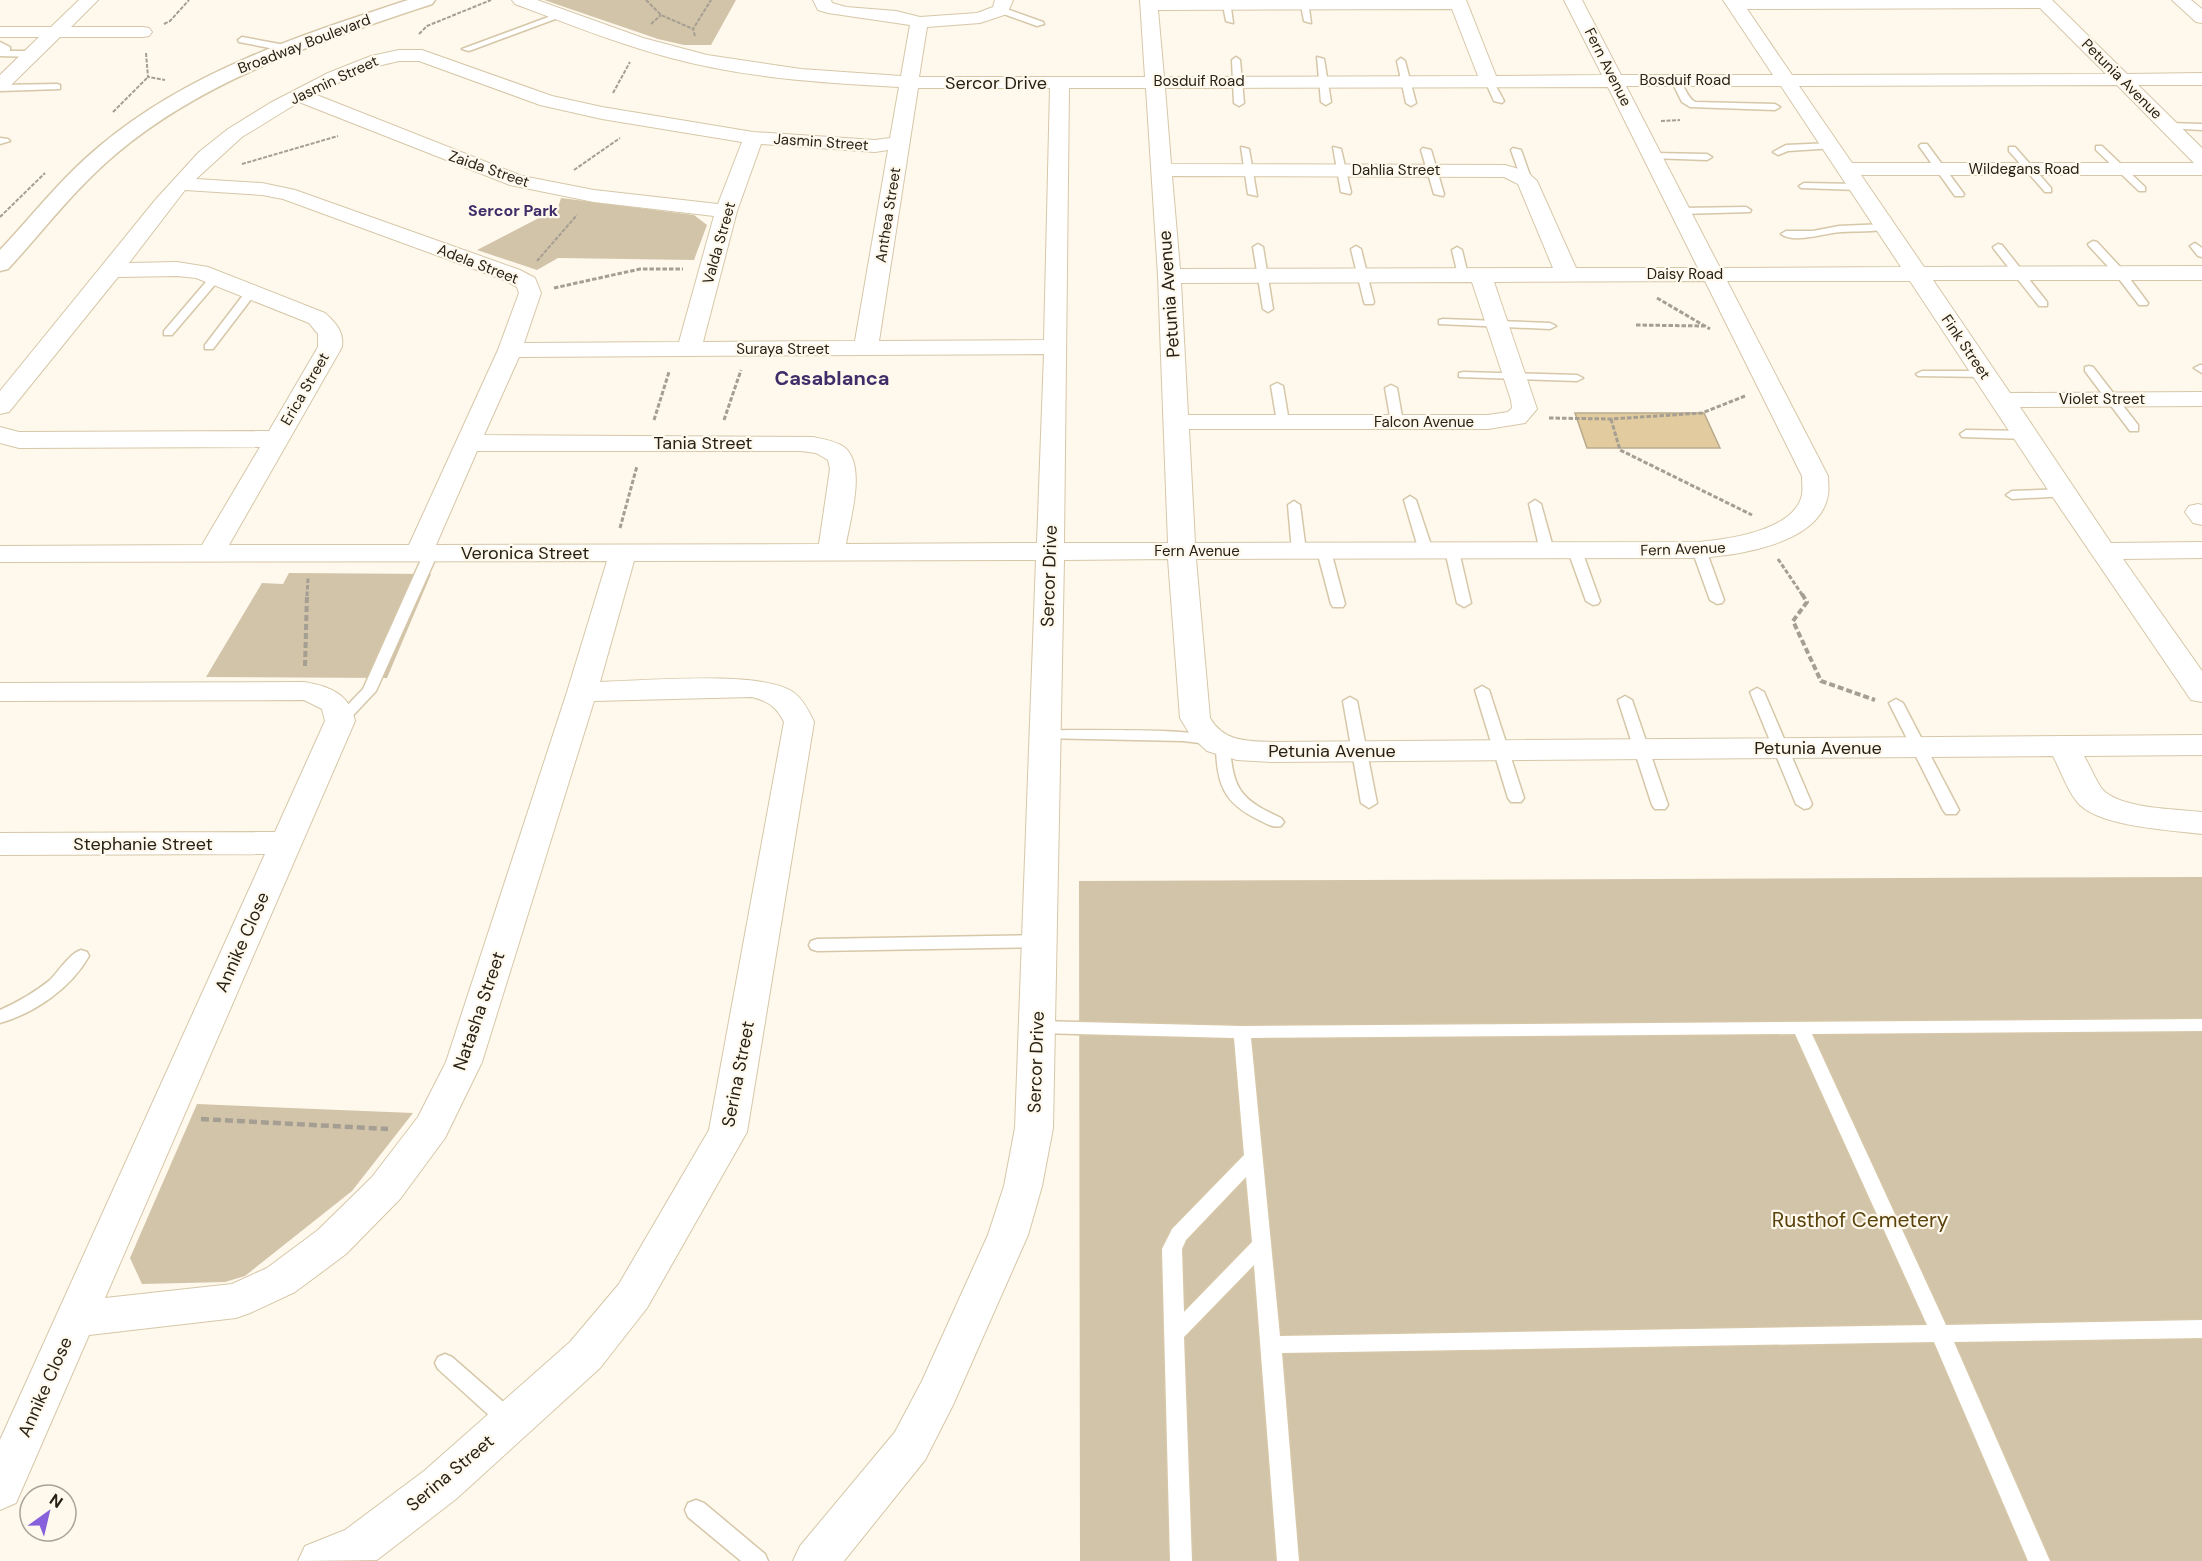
<svg xmlns="http://www.w3.org/2000/svg" width="2202" height="1561" font-family="'DM Sans',sans-serif">
<style>
.green{fill:#d2c4a9}
.building{fill:#e2cc9f;stroke:#b9aa8c;stroke-width:1.5}
.lines{fill:none;stroke-linecap:round;stroke-linejoin:round}
.lane-casing{stroke:#d6c7a8;stroke-width:3}
.street-casing{stroke:#d6c7a8;stroke-width:2}
.secondary-casing{stroke:#d6c7a8;stroke-width:3}
.path-far3{stroke:#a59e92;stroke-width:2;stroke-dasharray:4 1.5;stroke-linecap:butt}
.path-far2{stroke:#a59e92;stroke-width:3;stroke-dasharray:4.5 2;stroke-linecap:butt}
.path-far1{stroke:#a59e92;stroke-width:4;stroke-dasharray:6 3;stroke-linecap:butt}
.path{stroke:#a59e92;stroke-width:4.5;stroke-dasharray:8 4;stroke-linecap:butt}
.lane{fill:#fff;fill-rule:evenodd}
.street{fill:#fff;fill-rule:evenodd}
.secondary{fill:#fff;fill-rule:evenodd}
.labels{text-anchor:middle;stroke-width:4.5;stroke-linejoin:round;paint-order:stroke}
.far-street-label{font-size:15px;fill:#272116;stroke:#fff8ec}
.far-neighbourhood-label{font-size:16px;font-weight:bold;fill:#3e2d68;stroke:#fff8ec}
.street-label{font-size:18px;fill:#272116;stroke:#fff8ec}
.far-district-label{font-size:20px;font-weight:bold;fill:#3e2d68;stroke:#fff8ec}
.near-park-label{font-size:21px;fill:#59420b;stroke:#fff8ec}
</style>
<rect width="100%" height="100%" fill="#fff8ec"/>
<!-- green -->
<g class="green">
<polygon points="544,0 736,0 711,45 684,45 658,39"/>
<polygon points="561,198 694,215 707,225 694,260 558,258 537,270 477,250 558,208"/>
<polygon points="289,573 431,574 387,678 206,677 262,583 283,584"/>
<polygon points="2202,877 2202,1561 1080,1561 1079,881"/>
<polygon points="197,1104 413,1113 352,1191 245,1276 225,1282 142,1284 130,1258"/>
</g>
<!-- building -->
<polygon class="building" points="1575,413 1704,413 1720,448 1587,448"/>
<g class="lines">
<!-- lane casing -->
<g class="lane-casing">
<g id="lane">
<polygon points="1222,0 1230,0 1233,23 1226,21"/>
<polygon points="1300,0 1308,0 1311,23 1304,21"/>
<polygon points="1001,7 1043,22 1044,24 1037,26 998,12 998,8"/>
<polygon points="559,13 566,15 469,51 462,49"/>
<polygon points="242,37 285,45 289,48 285,51 239,42 238,40"/>
<polygon points="0,42 10,47 10,51 33,51 37,54 33,57 0,56"/>
<polygon points="1236,57 1240,60 1244,103 1239,106 1234,103 1232,60"/>
<polygon points="1317,57 1324,59 1331,102 1326,105 1321,102"/>
<polygon points="1401,58 1405,61 1416,103 1411,106 1406,103 1397,61"/>
<path d="M 1675,77 C 1685,82 1685,96 1695,102 L 1775,104 L 1780,107 L 1775,110 L 1690,107 L 1682,102 L 1671,80 Z"/>
<polygon points="1486,79 1493,81 1504,101 1502,103 1494,101 1485,81"/>
<polygon points="57,84 60,85 60,89 0,91 0,85"/>
<polygon points="2169,123 2202,124 2202,130 2166,128 2164,126"/>
<polygon points="0,138 8,139 10,141 0,144"/>
<polygon points="1831,143 1834,144 1834,148 1788,151 1778,155 1773,152 1786,145"/>
<polygon points="1921,144 1927,144 1964,194 1963,196 1955,196 1919,146"/>
<polygon points="2096,146 2102,146 2145,187 2145,191 2139,191 2096,150"/>
<polygon points="1241,147 1249,149 1257,196 1248,194"/>
<polygon points="1333,147 1341,149 1351,192 1350,194 1341,192"/>
<polygon points="2009,147 2015,147 2051,188 2051,192 2045,192 2009,151"/>
<polygon points="1423,148 1431,150 1444,194 1443,196 1434,194 1421,150"/>
<polygon points="1513,148 1521,150 1532,181 1530,183 1522,181 1511,150"/>
<polygon points="1653,153 1707,154 1712,157 1707,160 1650,158 1648,156"/>
<polygon points="1804,183 1858,184 1863,187 1858,190 1801,188 1799,186"/>
<polygon points="1746,207 1751,210 1750,212 1681,214 1676,211 1681,208"/>
<path d="M 1885,224 L 1889,225 L 1889,229 C 1873,232 1857,231 1841,232 C 1825,233 1794,244 1781,234 L 1786,231 L 1813,231 L 1839,226 Z"/>
<polygon points="2093,241 2097,242 2124,271 2148,303 2147,305 2139,305 2116,275 2089,246 2088,244"/>
<polygon points="2195,243 2202,248 2202,257 2198,256 2190,246"/>
<polygon points="1258,244 1263,247 1273,309 1268,312 1263,309 1253,247"/>
<polygon points="1998,244 2002,245 2047,302 2047,306 2039,306 1994,249 1993,247"/>
<polygon points="1356,246 1361,249 1374,302 1373,304 1365,304 1364,302 1351,249"/>
<polygon points="1457,247 1462,250 1468,275 1467,277 1463,278 1458,275 1452,250"/>
<polygon points="215,275 219,276 219,280 172,335 164,335 164,331 211,276"/>
<polygon points="251,289 256,292 255,294 213,349 205,349 205,345 247,290"/>
<polygon points="1443,319 1550,323 1556,326 1550,329 1439,324 1439,320"/>
<polygon points="2200,365 2202,365 2202,373 2194,368"/>
<polygon points="2089,366 2093,367 2138,425 2138,431 2130,431 2085,371 2085,367"/>
<polygon points="1922,371 1985,371 1991,374 1985,377 1918,376 1916,374"/>
<polygon points="1463,372 1577,375 1583,378 1577,381 1459,377 1459,373"/>
<polygon points="1277,383 1283,386 1289,422 1283,426 1277,422 1271,386"/>
<polygon points="1391,385 1397,388 1403,422 1397,426 1391,422 1385,388"/>
<polygon points="1966,430 2026,431 2032,435 2026,439 1962,437 1960,434"/>
<polygon points="2063,489 2067,490 2069,493 2067,496 2012,499 2006,495 2012,491"/>
<polygon points="1410,496 1416,500 1433,551 1431,554 1426,555 1419,551 1404,500"/>
<polygon points="1535,500 1541,504 1554,551 1552,554 1547,555 1540,551 1529,504"/>
<polygon points="1294,501 1300,505 1306,551 1299,555 1292,551 1288,505"/>
<polygon points="1699,546 1706,550 1724,600 1722,603 1717,604 1710,600 1692,550"/>
<polygon points="1324,547 1331,551 1345,604 1343,607 1333,607 1331,604 1317,551"/>
<polygon points="1452,547 1459,551 1471,603 1464,607 1457,603 1445,551"/>
<polygon points="1575,547 1582,551 1600,601 1598,604 1593,605 1586,601 1568,551"/>
<polygon points="431,549 438,553 376,691 345,724 335,724 333,721 335,718 363,689 424,553"/>
<polygon points="1482,686 1489,690 1524,798 1521,802 1511,802 1508,798 1475,690"/>
<polygon points="1757,688 1764,692 1812,804 1809,808 1804,809 1796,804 1750,692"/>
<polygon points="1625,696 1632,700 1668,805 1665,809 1655,809 1652,805 1618,700"/>
<polygon points="1350,697 1357,701 1377,803 1369,808 1361,803 1343,701"/>
<polygon points="1896,699 1903,703 1959,810 1956,814 1946,814 1943,810 1889,703"/>
<path d="M 1045,730 C 1069,731 1205,727 1215,739 L 1208,744 L 1183,741 L 1040,738 L 1038,735 L 1040,732 Z"/>
<path d="M 1223,742 L 1230,747 C 1233,791 1242,800 1281,818 L 1284,822 L 1281,826 C 1273,828 1267,824 1259,820 C 1224,803 1217,785 1216,747 Z"/>
<polygon points="1040,935 1046,937 1048,941 1046,945 1040,947 817,951 811,949 809,945 811,941 817,939"/>
<path d="M 81,950 L 87,952 L 89,956 C 71,988 35,1013 0,1023 L 0,1010 C 18,1002 35,992 50,980 C 59,971 69,954 81,950 Z"/>
<path d="M 2202,1019 L 2202,1031 L 1812,1034 L 1946,1325 L 2202,1320 L 2202,1338 L 1954,1342 L 2050,1561 L 2028,1561 L 1934,1342 L 1282,1353 L 1299,1561 L 1277,1561 L 1254,1265 L 1184,1337 L 1192,1561 L 1170,1561 L 1162,1249 L 1172,1229 L 1244,1155 L 1234,1038 L 1037,1033 L 1031,1032 L 1028,1027 L 1031,1022 L 1037,1021 L 1242,1026 ZM 1795,1034 L 1927,1325 L 1280,1336 L 1251,1038 ZM 1246,1177 L 1252,1242 L 1184,1312 L 1182,1249 L 1186,1240 Z"/>
<polygon points="445,1354 452,1357 517,1414 520,1421 517,1428 510,1430 503,1428 438,1369 435,1363 438,1357"/>
<polygon points="696,1500 704,1503 765,1554 768,1561 741,1561 688,1517 685,1510 688,1503"/>
</g>
</g>
<!-- street casing -->
<g class="street-casing">
<g id="street">
<polygon points="79,0 98,0 71,27 143,27 149,28 152,32 149,36 143,37 60,37 7,89 0,91 0,75 39,37 0,37 0,27 51,27"/>
<path d="M 512,0 L 537,0 L 643,38 L 707,55 L 801,69 L 901,76 L 910,25 L 828,13 L 818,10 L 813,0 L 831,0 L 832,3 L 846,7 L 896,11 L 920,17 L 977,13 L 993,7 L 995,0 L 1013,0 L 1007,14 L 980,23 L 927,27 L 919,77 L 1145,77 L 1140,0 L 1466,0 L 1496,76 L 1602,75 L 1564,0 L 1582,0 L 1621,75 L 1773,75 L 1723,0 L 2052,0 L 2127,74 L 2202,73 L 2202,85 L 2138,85 L 2202,148 L 2202,175 L 1861,175 L 1924,267 L 2202,266 L 2202,280 L 1933,280 L 2010,393 L 2202,392 L 2202,406 L 2020,407 L 2111,543 L 2202,542 L 2202,558 L 2123,559 L 2202,671 L 2202,702 L 2191,700 L 2050,493 L 1910,281 L 1727,281 L 1828,476 C 1828,482 1829,489 1828,495 C 1820,544 1738,555 1699,558 L 1196,559 L 1210,718 C 1224,742 1247,741 1272,742 L 2202,735 L 2202,755 L 2084,756 C 2090,766 2095,779 2102,789 C 2119,809 2177,809 2202,812 L 2202,834 C 2171,830 2103,827 2080,805 C 2068,793 2061,771 2053,756 L 1272,762 L 1237,760 L 1207,751 L 1191,736 L 1180,718 L 1168,559 L 1064,560 L 1053,1128 L 1042,1186 L 1028,1235 L 953,1405 L 925,1460 L 844,1561 L 793,1561 L 800,1546 L 895,1432 L 922,1381 L 988,1235 L 1004,1186 L 1015,1128 L 1036,560 L 634,561 L 600,682 C 643,681 761,670 793,692 C 803,699 809,711 814,722 L 747,1132 L 647,1308 L 600,1368 L 456,1499 L 377,1560 L 298,1561 L 305,1546 L 345,1530 L 424,1471 L 570,1342 L 619,1284 L 709,1130 L 784,722 C 777,707 768,701 752,697 L 594,701 L 482,1062 L 445,1138 L 400,1199 L 346,1254 L 295,1292 L 250,1313 L 236,1318 L 89,1335 L 16,1503 L 0,1510 L 0,1440 L 265,854 L 0,855 L 0,833 L 275,832 L 325,721 L 322,709 L 304,700 L 0,701 L 0,683 L 304,682 C 329,686 350,694 355,721 L 105,1298 L 232,1284 L 267,1268 L 318,1230 L 372,1177 L 418,1117 L 446,1062 L 567,692 L 607,561 L 0,562 L 0,546 L 202,545 L 260,447 L 19,448 L 0,443 L 0,427 L 19,432 L 269,431 L 318,347 L 318,334 L 309,323 L 196,278 L 177,276 L 118,277 L 9,412 L 0,414 L 0,391 L 156,199 L 199,152 L 228,129 L 270,103 L 328,73 L 371,56 L 399,50 L 422,50 L 552,96 L 602,107 L 753,132 L 875,140 L 890,138 L 899,87 C 823,83 745,78 671,58 C 618,44 566,23 515,4 ZM 2040,8 L 2106,74 L 1792,75 L 1747,9 ZM 1452,9 L 1478,76 L 1164,77 L 1158,10 ZM 399,61 L 419,61 L 540,105 L 602,119 L 742,142 L 718,204 L 594,190 L 522,176 L 314,94 L 373,67 ZM 2117,85 L 2194,163 L 1852,163 L 1799,86 ZM 1626,86 L 1781,86 L 1901,267 L 1720,268 ZM 1608,87 L 1698,268 L 1576,268 L 1537,181 L 1526,171 L 1505,165 L 1171,164 L 1165,88 ZM 918,88 L 1050,88 L 1044,340 L 879,341 ZM 1069,88 L 1146,88 L 1158,276 L 1168,543 L 1064,543 ZM 299,102 L 510,185 L 594,202 L 714,216 L 679,342 L 524,343 L 541,293 L 535,278 L 520,270 L 295,190 L 262,183 L 196,179 L 242,137 ZM 761,144 L 875,152 L 888,150 L 855,341 L 703,342 L 737,211 ZM 1172,176 L 1504,177 L 1518,184 L 1553,268 L 1180,269 ZM 185,190 L 262,195 L 283,199 L 504,280 L 517,287 L 519,293 L 498,350 L 409,545 L 229,545 L 342,347 C 344,332 336,323 325,313 L 208,267 L 177,262 L 129,263 ZM 1705,281 L 1802,476 C 1802,482 1803,489 1802,495 C 1794,531 1728,539 1699,542 L 1195,543 L 1189,429 L 1488,429 L 1525,423 L 1537,409 L 1494,282 ZM 1472,282 L 1511,400 L 1512,408 L 1508,412 L 1488,415 L 1188,415 L 1181,283 ZM 1044,354 L 1037,543 L 846,544 C 850,519 867,465 844,447 C 836,441 823,439 813,437 L 484,435 L 519,357 ZM 477,451 L 801,451 L 816,453 L 828,460 L 830,469 L 819,544 L 436,545 Z"/>
<polygon points="2172,0 2191,0 2202,9 2202,23 2196,22"/>
<polygon points="2198,504 2202,505 2202,525 2193,523 2185,512 2189,506"/>
</g>
</g>
<!-- secondary casing -->
<g class="secondary-casing">
<path id="secondary" d="M 408,0 L 435,0 L 432,4 C 322,41 208,77 117,153 C 76,187 44,230 8,269 L 0,271 L 0,250 C 33,215 63,176 101,145 C 189,71 301,35 408,0 Z"/>
</g>
<!-- path-far3 -->
<g class="path-far3">
<polyline points="646,0 661,15 693,29"/>
<polyline points="164,24 170,21 189,0"/>
<polyline points="651,24 661,15"/>
<polyline points="419,34 427,26 491,0"/>
<polyline points="695,36 693,29 711,0"/>
<polyline points="146,53 148,77 165,80"/>
<polyline points="613,93 630,62"/>
<polyline points="113,112 148,77"/>
<polyline points="1661,121 1680,120"/>
<polyline points="242,164 338,136"/>
<polyline points="574,170 620,138"/>
<polyline points="0,217 45,173"/>
<polyline points="537,261 577,215"/>
</g>
<!-- path-far2 -->
<g class="path-far2">
<polyline points="554,288 640,269 683,269"/>
<polyline points="1657,298 1710,329"/>
<polyline points="1636,325 1704,326"/>
<polyline points="1549,418 1611,419 1702,413 1745,396"/>
<polyline points="1611,419 1620,450 1752,515"/>
<polyline points="654,420 669,372"/>
<polyline points="724,420 741,370"/>
<polyline points="620,528 637,466"/>
<polyline points="1778,559 1803,596"/>
<polyline points="307,596 308,578"/>
</g>
<!-- path-far1 -->
<g class="path-far1">
<polyline points="1802,594 1807,602 1793,621 1821,681 1875,700"/>
<polyline points="305,666 307,594"/>
</g>
<!-- path -->
<polyline class="path" points="201,1119 388,1129"/>
<!-- lane -->
<use href="#lane" class="lane"/>
<!-- street -->
<use href="#street" class="street"/>
<!-- secondary -->
<use href="#secondary" class="secondary"/>
</g>
<g class="labels">
<!-- far-street labels -->
<g class="far-street-label">
<text transform="translate(304 44) rotate(-21)" y="5">Broadway Boulevard</text>
<text transform="translate(1608 67) rotate(63)" y="5">Fern Avenue</text>
<text transform="translate(2122 79) rotate(45)" y="5">Petunia Avenue</text>
<text transform="translate(334 80) rotate(-25)" y="5">Jasmin Street</text>
<text x="1685" y="85">Bosduif Road</text>
<text x="1199" y="86">Bosduif Road</text>
<text transform="translate(821 142) rotate(4)" y="5">Jasmin Street</text>
<text transform="translate(489 169) rotate(19)" y="5">Zaida Street</text>
<text x="2024" y="174">Wildegans Road</text>
<text x="1396" y="175">Dahlia Street</text>
<text transform="translate(888 215) rotate(-81)" y="5">Anthea Street</text>
<text transform="translate(719 243) rotate(-74)" y="5">Valda Street</text>
<text transform="translate(478 264) rotate(21)" y="5">Adela Street</text>
<text x="1685" y="279">Daisy Road</text>
<text transform="translate(1966 347) rotate(56)" y="5">Fink Street</text>
<text x="783" y="354">Suraya Street</text>
<text transform="translate(305 389) rotate(-60)" y="5">Erica Street</text>
<text x="2102" y="404">Violet Street</text>
<text x="1424" y="427">Falcon Avenue</text>
<text transform="translate(1683 549) rotate(-2)" y="5">Fern Avenue</text>
<text x="1197" y="556">Fern Avenue</text>
</g>
<!-- far-neighbourhood labels -->
<g class="far-neighbourhood-label">
<text x="513" y="216">Sercor Park</text>
</g>
<!-- street labels -->
<g class="street-label">
<text x="996" y="89">Sercor Drive</text>
<text transform="translate(1169 294) rotate(-94)" y="6">Petunia Avenue</text>
<text x="703" y="449">Tania Street</text>
<text x="525" y="559">Veronica Street</text>
<text transform="translate(1049 576) rotate(-88)" y="6">Sercor Drive</text>
<text x="1818" y="754">Petunia Avenue</text>
<text x="1332" y="757">Petunia Avenue</text>
<text x="143" y="850">Stephanie Street</text>
<text transform="translate(242 942) rotate(-66)" y="6">Annike Close</text>
<text transform="translate(479 1011) rotate(-71)" y="6">Natasha Street</text>
<text transform="translate(1036 1062) rotate(-88)" y="6">Sercor Drive</text>
<text transform="translate(738 1074) rotate(-79)" y="6">Serina Street</text>
<text transform="translate(45 1387) rotate(-66)" y="6">Annike Close</text>
<text transform="translate(450 1473) rotate(-40)" y="6">Serina Street</text>
</g>
<!-- far-district labels -->
<g class="far-district-label">
<text x="832" y="385">Casablanca</text>
</g>
<!-- near-park labels -->
<g class="near-park-label">
<text x="1860" y="1227">Rusthof Cemetery</text>
</g>
</g>
<!-- north arrow -->
<g transform="translate(48 1513) rotate(34)"><circle r="28" fill="#fff8ec" stroke="#a9a296" stroke-width="1.5"/>
<path d="M0-4.5L10 22L0 15L-10 22Z" fill="#8661db"/>
<text y="-9" font-size="16" font-weight="bold" text-anchor="middle" fill="#272116">N</text>
</g>
</svg>
